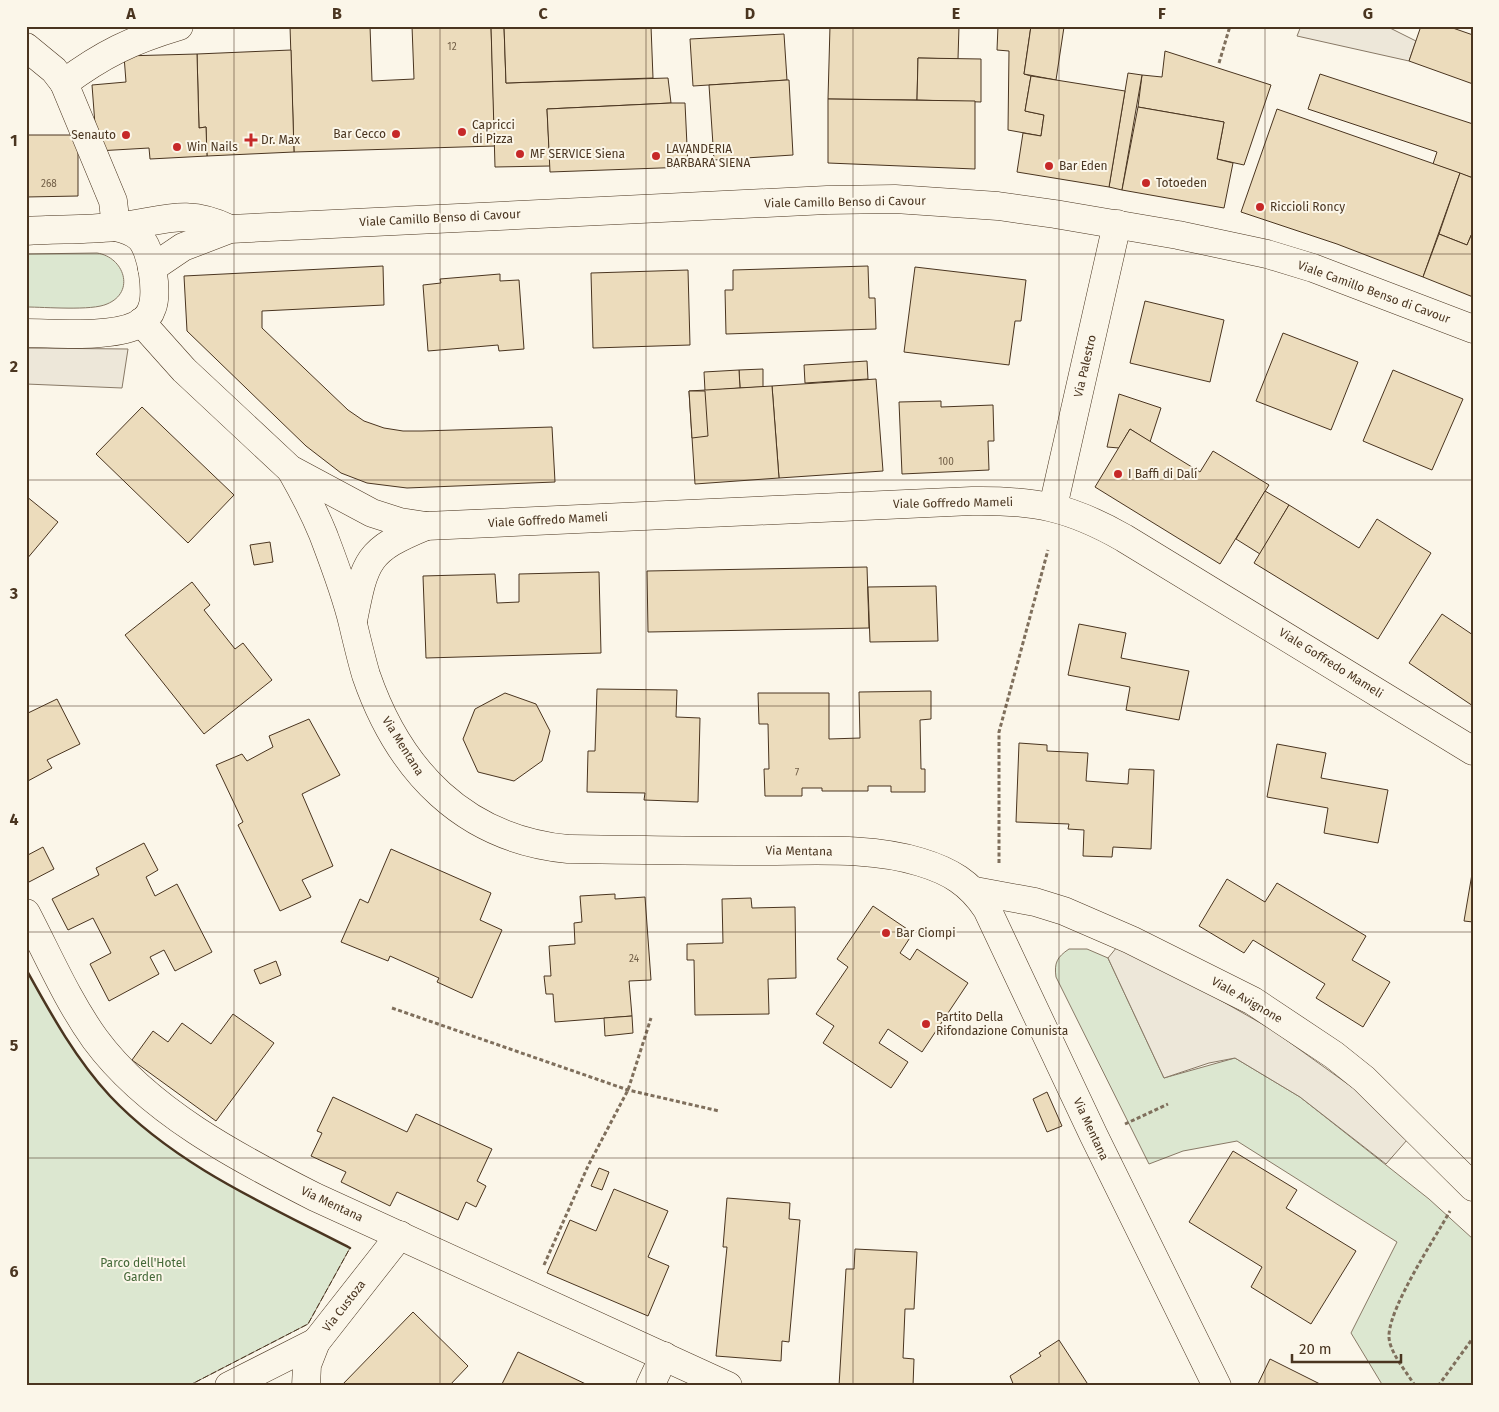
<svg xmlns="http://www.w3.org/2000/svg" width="1499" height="1412" font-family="'Fira Sans',sans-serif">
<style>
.green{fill:#dce7d0;stroke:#887966}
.parking{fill:#ede7d9;stroke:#887966}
.building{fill:#ecdcbc;stroke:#4a3520}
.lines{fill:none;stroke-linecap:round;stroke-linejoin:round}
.minor-casing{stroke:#4a3520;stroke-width:29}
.major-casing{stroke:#4a3520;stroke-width:29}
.path{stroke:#7f6f5c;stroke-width:3;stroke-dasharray:4 2.5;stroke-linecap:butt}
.minor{stroke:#fbf6e9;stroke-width:28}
.major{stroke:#fbf6e9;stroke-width:28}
.fence{stroke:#4a3520;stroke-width:1;stroke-dasharray:6 2.5;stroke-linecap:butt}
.wall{stroke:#4a3520;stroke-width:2.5}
.grid{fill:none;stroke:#4a3520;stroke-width:1;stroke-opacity:0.55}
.poi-dot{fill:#c62828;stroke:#fbf6e9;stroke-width:2}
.labels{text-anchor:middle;stroke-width:4;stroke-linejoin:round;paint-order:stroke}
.number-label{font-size:10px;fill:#725f47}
.poi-label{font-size:12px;fill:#4a3520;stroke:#fbf6e9;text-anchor:start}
.street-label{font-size:12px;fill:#4a3520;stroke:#fbf6e9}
.park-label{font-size:12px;fill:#436837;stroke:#fbf6e9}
.neatline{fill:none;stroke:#4a3520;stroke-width:2}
.grid-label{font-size:16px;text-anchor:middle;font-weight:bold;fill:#4a3520}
</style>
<rect width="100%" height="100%" fill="#fbf6e9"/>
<!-- green -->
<g class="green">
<path d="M 97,253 C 124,257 136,292 107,304 C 92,311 45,307 26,307 L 26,254 Z"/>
<path d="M 1069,949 L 1087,949 L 1108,958 L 1164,1078 L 1235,1058 L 1300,1097 L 1429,1199 L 1473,1239 L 1473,1386 L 1383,1386 L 1351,1333 L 1397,1242 L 1237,1141 L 1183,1151 L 1149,1164 L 1056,977 C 1054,963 1057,957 1069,949 Z"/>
<path d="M 26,970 C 51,1013 75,1058 110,1096 C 175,1165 267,1205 350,1248 L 308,1324 L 188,1386 L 26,1386 Z"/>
</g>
<!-- parking -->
<g class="parking">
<polygon points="1301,26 1386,26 1416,41 1409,61 1297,36"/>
<polygon points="26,348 128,349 122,388 26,384"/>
<polygon points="1117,947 1213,996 1271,1029 1363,1095 1407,1140 1386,1164 1300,1097 1235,1058 1209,1063 1164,1078 1108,958"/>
</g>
<!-- building -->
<g class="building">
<polygon points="290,26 370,26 372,81 414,79 412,26 491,26 495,146 294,152"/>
<polygon points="491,26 504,26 506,83 668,78 671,103 547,109 550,166 495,167"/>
<polygon points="504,26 651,26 653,78 506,83"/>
<polygon points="830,26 959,26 958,59 918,58 917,100 828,99"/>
<polygon points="998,26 1031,26 1024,74 1031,76 1025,111 1044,115 1041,136 1008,130 1009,51 997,50"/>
<polygon points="1031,26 1064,27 1056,80 1024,74"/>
<polygon points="1421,26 1447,26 1473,35 1473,84 1409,61"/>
<polygon points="784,34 787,80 693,86 690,39"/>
<polygon points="291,50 294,152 207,156 206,127 199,128 197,54"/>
<polygon points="1165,51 1271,85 1244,165 1217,159 1224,122 1138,107 1142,75 1162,77"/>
<polygon points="197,54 199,128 206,127 207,156 150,159 149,148 97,151 92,85 126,82 124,56"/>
<polygon points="918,58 981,59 981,102 917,100"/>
<polygon points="1128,73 1142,75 1122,190 1109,187"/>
<polygon points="1320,74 1473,124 1473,178 1433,164 1437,152 1308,109"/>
<polygon points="1031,76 1125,91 1109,187 1017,172 1023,133 1041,136 1044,115 1025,111"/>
<polygon points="787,80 789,80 793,155 714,160 709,85"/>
<polygon points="828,99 975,101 975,169 828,163"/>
<polygon points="671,103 685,103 688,167 550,172 547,109"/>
<polygon points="1138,107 1224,122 1217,159 1233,163 1224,208 1122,190"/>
<polygon points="1277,109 1460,173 1423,277 1337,244 1241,212"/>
<polygon points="26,135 78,135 78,196 26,197"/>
<polygon points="1460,173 1473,178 1473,231 1467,245 1439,234"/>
<polygon points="1473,231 1473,297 1423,277 1439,234 1467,245"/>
<polygon points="383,266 384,305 262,311 262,328 348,410 364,421 384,428 403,431 422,431 552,427 555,482 407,488 367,483 341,473 306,446 187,331 184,276"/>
<polygon points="868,266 869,298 875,298 876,329 726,334 725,290 733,290 733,270"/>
<polygon points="915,267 1026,280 1021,321 1015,321 1009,365 904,352"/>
<polygon points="688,270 690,345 593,348 591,273"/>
<polygon points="500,274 500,281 519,280 524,349 499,351 498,345 428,351 423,285 441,283 440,279"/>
<polygon points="1145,301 1224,320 1210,382 1130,363"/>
<polygon points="1283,333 1358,362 1331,430 1256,401"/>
<polygon points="867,361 868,379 805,383 804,365"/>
<polygon points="763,369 763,387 740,388 739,370"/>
<polygon points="739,370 740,388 705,391 704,372"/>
<polygon points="1393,370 1463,399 1432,470 1363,441"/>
<polygon points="876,379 883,471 779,478 772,386"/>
<polygon points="772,386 779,478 695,484 689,391"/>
<polygon points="689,391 705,391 708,436 692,438"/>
<polygon points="1119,394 1161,408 1150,442 1130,429 1119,448 1107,447"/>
<polygon points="941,401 941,407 993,405 994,441 988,441 989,470 902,474 899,402"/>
<polygon points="142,407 234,495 188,543 96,454"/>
<polygon points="1130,429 1200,472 1213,451 1269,485 1220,564 1095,487"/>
<polygon points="1265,491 1289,505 1260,554 1236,539"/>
<polygon points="26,496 58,522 26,560"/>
<polygon points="1289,505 1359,548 1377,519 1431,553 1378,639 1254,563"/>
<polygon points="270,542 273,562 254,565 250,545"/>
<polygon points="867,567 869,628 648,632 647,571"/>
<polygon points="599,572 601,653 426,658 423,576 495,574 497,603 519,602 519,574"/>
<polygon points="192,582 210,605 204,610 235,649 243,643 272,680 204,734 125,635"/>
<polygon points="936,586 938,641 870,642 868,587"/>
<polygon points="1442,614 1473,635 1473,706 1409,663"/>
<polygon points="1079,624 1126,633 1121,658 1189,671 1179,720 1126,710 1130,687 1068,675"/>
<polygon points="597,689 677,690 676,717 700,718 698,802 644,800 645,793 587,792 588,751 595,751"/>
<polygon points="931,691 931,719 920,720 921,769 925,769 925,792 891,792 891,786 868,786 868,791 822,791 822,788 802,788 802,796 765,796 764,769 769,769 768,724 759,724 758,693 829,693 829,739 860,738 859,692"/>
<polygon points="505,693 536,704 550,731 542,761 514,781 478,772 463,739 475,709"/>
<polygon points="57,699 80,744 47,760 52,768 26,782 26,714"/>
<polygon points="309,719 340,775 302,794 333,866 302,880 311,897 280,911 238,825 243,822 216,765 242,754 247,761 273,747 269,736"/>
<polygon points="1019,743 1047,745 1047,751 1088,753 1086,781 1128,784 1129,769 1154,770 1151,849 1113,847 1112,857 1083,856 1084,830 1068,829 1069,824 1016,822"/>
<polygon points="1277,744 1326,753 1321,778 1388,790 1378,843 1324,833 1328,808 1267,797"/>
<polygon points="144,843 158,870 146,877 155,896 177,884 212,952 175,971 164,950 150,957 159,974 109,1001 90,964 111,953 93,918 68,930 52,899 99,875 96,868"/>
<polygon points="43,847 54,869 29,882 26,877 26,856"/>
<polygon points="391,849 491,893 480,920 502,930 472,998 437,982 439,978 390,956 388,961 341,942 360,899 368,903"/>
<polygon points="1473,868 1473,922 1464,921"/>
<polygon points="1227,879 1265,902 1277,883 1366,936 1352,960 1390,982 1363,1027 1316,998 1325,984 1253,940 1244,953 1199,926"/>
<polygon points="615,894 615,899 645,897 651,980 629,981 632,1016 555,1022 553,994 546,994 544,976 551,976 549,946 575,944 574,923 582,922 580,896"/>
<polygon points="751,898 752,908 795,907 796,978 768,979 769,1014 695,1015 694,960 687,960 687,944 723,943 722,899"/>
<polygon points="873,906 913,933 900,953 910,960 917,949 968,983 922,1052 888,1029 879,1043 908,1062 891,1088 823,1043 834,1026 816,1014 848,967 837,959"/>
<polygon points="276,961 281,975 260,984 254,970"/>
<polygon points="233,1014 274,1043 216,1121 132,1060 153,1031 168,1042 182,1023 211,1044"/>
<polygon points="632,1016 633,1033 605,1036 604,1018"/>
<polygon points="1047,1092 1062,1126 1047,1132 1033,1099"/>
<polygon points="333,1097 407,1132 416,1114 492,1149 477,1181 486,1186 476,1207 466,1202 458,1220 397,1192 390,1206 341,1182 346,1172 311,1156 322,1133 317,1131"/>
<polygon points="1233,1151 1297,1190 1286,1208 1356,1251 1311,1324 1251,1287 1262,1267 1189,1222"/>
<polygon points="599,1168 609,1172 602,1190 591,1186"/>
<polygon points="614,1189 668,1211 648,1257 669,1266 648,1316 547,1273 570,1220 596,1231"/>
<polygon points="727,1198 790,1203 789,1219 800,1220 789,1342 782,1341 781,1361 716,1356 727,1247 723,1247"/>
<polygon points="855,1249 917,1252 914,1309 905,1309 903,1358 914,1359 913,1386 839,1386 846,1269 854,1269"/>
<polygon points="413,1312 468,1366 449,1386 341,1386"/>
<polygon points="1059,1340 1089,1386 1014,1386 1010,1376 1041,1356 1039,1353"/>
<polygon points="518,1352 590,1386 501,1386"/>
<polygon points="1270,1359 1324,1386 1257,1386"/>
</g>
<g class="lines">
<!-- minor casing -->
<g class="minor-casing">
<g id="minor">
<polyline points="26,47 54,70 64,83 113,201 116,227"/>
<path d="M 64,83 C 103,54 132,40 179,26"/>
<path d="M 141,322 L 184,370 L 290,469 L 372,513 L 400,522 L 426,526 L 972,501 C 1034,500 1070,507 1124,538 L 1473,751"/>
<path d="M 291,470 C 303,491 314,512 323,534 C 334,563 346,594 353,624 C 357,641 361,658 366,675 C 399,771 464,839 568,849 C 634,850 699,851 765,851 C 816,851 871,847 920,862 C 950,871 970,883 987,909 L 1094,1136 L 1217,1386"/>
<polyline points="1053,507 1117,224"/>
<path d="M 353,621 C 365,560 367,550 426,526"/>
<polyline points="975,891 1035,902 1064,911 1131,940 1253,1001 1334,1055 1364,1079 1473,1187"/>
<path d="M 26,913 C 48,955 67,1000 95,1039 C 148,1111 238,1158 315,1197 L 728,1386"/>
<polyline points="229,1386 316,1342"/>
<polyline points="306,1386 307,1365 316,1342 400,1235"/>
<polyline points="650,1386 664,1356"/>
</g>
</g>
<!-- major casing -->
<g class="major-casing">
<g id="major">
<path d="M 26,231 C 55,229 85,230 114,227 C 160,223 183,206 230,229"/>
<polyline points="152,268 183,247 230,229 827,200 895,199 998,206 1055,214 1178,235 1267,254 1313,268 1473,329"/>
<path d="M 26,333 C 57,333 110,338 137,325 C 144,321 150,315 152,308 C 158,293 152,250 140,238 C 133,231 125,229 116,227"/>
</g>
</g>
<!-- path -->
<g class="path">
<polyline points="1219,63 1230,26"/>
<polyline points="999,863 999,732 1048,550"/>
<polyline points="392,1008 628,1090 719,1111"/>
<polyline points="1125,1124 1168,1104"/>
<polyline points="544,1265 588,1166 628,1090 651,1018"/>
<path d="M 1415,1386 C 1407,1372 1388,1351 1389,1335 C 1390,1306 1435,1238 1450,1211"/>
<polyline points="1438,1386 1473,1338"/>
</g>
<!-- minor -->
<use href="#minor" class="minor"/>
<!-- major -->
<use href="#major" class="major"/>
<!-- fence -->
<polyline class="fence" points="188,1386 308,1324 350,1248"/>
<!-- wall -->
<path class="wall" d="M 26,969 C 51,1014 75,1058 110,1096 C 175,1165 267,1205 350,1248"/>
</g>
<!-- grid -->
<path class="grid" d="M 234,26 L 234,1386M 440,26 L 440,1386M 646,26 L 646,1386M 853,26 L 853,1386M 1059,26 L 1059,1386M 1265,26 L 1265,1386M 26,254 L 1473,254M 26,480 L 1473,480M 26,706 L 1473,706M 26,932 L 1473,932M 26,1158 L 1473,1158"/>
<!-- markers -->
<g class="poi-dot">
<circle cx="462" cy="132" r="5"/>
<circle cx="396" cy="134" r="5"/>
<circle cx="126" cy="135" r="5"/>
<path d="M248.5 132.5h5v5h5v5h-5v5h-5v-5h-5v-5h5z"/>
<circle cx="177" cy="147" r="5"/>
<circle cx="520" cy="154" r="5"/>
<circle cx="656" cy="156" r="5"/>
<circle cx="1049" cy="166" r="5"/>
<circle cx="1146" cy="183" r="5"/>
<circle cx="1260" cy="207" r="5"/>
<circle cx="1118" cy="474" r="5"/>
<circle cx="886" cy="933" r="5"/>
<circle cx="926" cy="1024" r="5"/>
</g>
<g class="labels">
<!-- number labels -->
<g class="number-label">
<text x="452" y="50">12</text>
<text x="49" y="187">268</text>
<text x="946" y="465">100</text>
<text x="797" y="776">7</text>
<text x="634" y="962">24</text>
</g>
<!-- poi labels -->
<g class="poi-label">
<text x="472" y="129">Capricci<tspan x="472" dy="14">di Pizza</tspan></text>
<text x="386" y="138" text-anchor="end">Bar Cecco</text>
<text x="116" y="139" text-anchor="end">Senauto</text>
<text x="261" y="144">Dr. Max</text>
<text x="187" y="151">Win Nails</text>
<text x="666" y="153">LAVANDERIA<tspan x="666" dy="14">BARBARA SIENA</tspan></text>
<text x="530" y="158">MF SERVICE Siena</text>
<text x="1059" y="170">Bar Eden</text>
<text x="1156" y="187">Totoeden</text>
<text x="1270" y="211">Riccioli Roncy</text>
<text x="1128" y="478">I Baffi di Dalí</text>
<text x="896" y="937">Bar Ciompi</text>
<text x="936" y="1021">Partito Della<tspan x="936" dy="14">Rifondazione Comunista</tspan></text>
</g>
<!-- street labels -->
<g class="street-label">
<text transform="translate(845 202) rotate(-1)" y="4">Viale Camillo Benso di Cavour</text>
<text transform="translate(440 218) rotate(-3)" y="4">Viale Camillo Benso di Cavour</text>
<text transform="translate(1374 292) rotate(20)" y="4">Viale Camillo Benso di Cavour</text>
<text transform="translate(1085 366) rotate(-77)" y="4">Via Palestro</text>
<text transform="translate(953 503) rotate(-1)" y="4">Viale Goffredo Mameli</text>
<text transform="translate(548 520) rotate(-3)" y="4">Viale Goffredo Mameli</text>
<text transform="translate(1331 663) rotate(32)" y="4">Viale Goffredo Mameli</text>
<text transform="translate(403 746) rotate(58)" y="4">Via Mentana</text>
<text transform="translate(799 851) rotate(1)" y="4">Via Mentana</text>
<text transform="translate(1247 1000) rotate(30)" y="4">Viale Avignone</text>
<text transform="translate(1091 1129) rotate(65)" y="4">Via Mentana</text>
<text transform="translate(332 1204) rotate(25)" y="4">Via Mentana</text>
<text transform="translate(344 1306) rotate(-52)" y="4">Via Custoza</text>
</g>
<!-- park labels -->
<g class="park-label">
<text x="143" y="1267">Parco dell'Hotel<tspan x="143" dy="14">Garden</tspan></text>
</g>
</g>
<!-- border -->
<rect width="1499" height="1412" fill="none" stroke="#fbf6e9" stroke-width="55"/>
<!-- scale -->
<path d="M1292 1354v8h109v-8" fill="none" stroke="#4a3520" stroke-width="2.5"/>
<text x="1299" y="1354" font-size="15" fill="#4a3520" stroke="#fbf6e9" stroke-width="4" paint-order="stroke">20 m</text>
<rect x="28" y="28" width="1444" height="1356" class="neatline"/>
<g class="grid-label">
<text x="131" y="19">A</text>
<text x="337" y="19">B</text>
<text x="543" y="19">C</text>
<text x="750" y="19">D</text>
<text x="956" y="19">E</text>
<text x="1162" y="19">F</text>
<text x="1368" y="19">G</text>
<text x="14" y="146">1</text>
<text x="14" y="372">2</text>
<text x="14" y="599">3</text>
<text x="14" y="825">4</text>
<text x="14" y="1051">5</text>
<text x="14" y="1277">6</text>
</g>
</svg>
